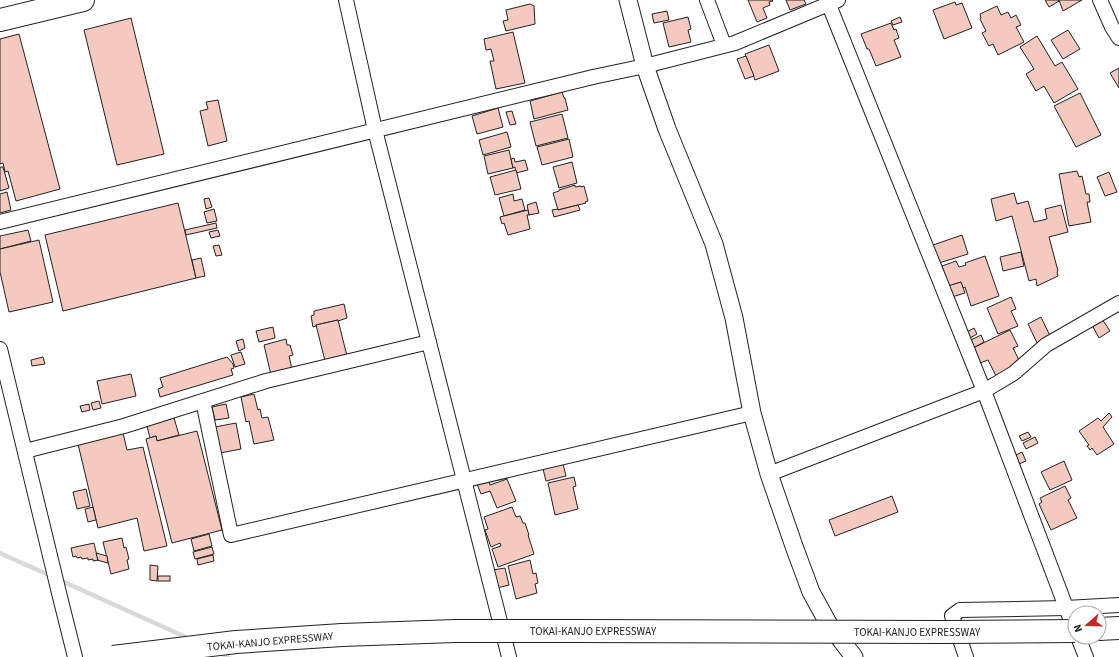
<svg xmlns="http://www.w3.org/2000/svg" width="1119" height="657" font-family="'Source Sans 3',sans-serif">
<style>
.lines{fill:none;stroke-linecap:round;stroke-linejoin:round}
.stream{stroke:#d9d9d9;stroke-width:4.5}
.building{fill:#f3c9c0;stroke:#222}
.minor-casing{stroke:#222;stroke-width:16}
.tertiary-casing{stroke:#222;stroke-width:19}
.primary-casing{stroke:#222;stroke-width:24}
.motorway-casing{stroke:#222;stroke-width:24}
.minor{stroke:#fff;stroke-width:14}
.tertiary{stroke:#fff;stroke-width:17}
.primary{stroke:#fff;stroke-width:22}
.motorway{stroke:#fff;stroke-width:22}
.motorway-bridge-casing{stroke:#222;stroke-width:24;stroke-linecap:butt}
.motorway-bridge{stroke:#fff;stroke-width:22}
.labels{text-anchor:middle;stroke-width:3;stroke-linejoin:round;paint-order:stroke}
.street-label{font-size:11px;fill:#222;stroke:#fff}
</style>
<rect width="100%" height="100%" fill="#fff"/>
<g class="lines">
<!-- stream -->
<g class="stream">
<polyline points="0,553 190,639"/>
<polyline points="218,652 228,657"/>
</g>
</g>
<!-- building -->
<g class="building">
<polygon points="748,0 772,0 773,1 769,2 770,5 763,8 767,18 757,22"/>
<polygon points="786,0 804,0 806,4 790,10"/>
<polygon points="1045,0 1058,0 1059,1 1049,7"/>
<polygon points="1059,0 1082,0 1063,11"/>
<polygon points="955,2 956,5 962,3 972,28 944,39 933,10"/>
<polygon points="530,4 534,6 535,24 506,31 503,21 508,20 506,10"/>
<polygon points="997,6 1001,15 1008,12 1011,18 1016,15 1021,25 1016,27 1024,42 998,55 993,44 989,46 982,33 986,31 980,19 981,18 980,14"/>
<polygon points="667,11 669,20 654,23 652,14"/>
<polygon points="688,17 691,29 688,30 691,42 669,47 663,23"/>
<polygon points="900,17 902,22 893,25 891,21"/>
<polygon points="131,18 164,154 117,165 84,30"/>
<polygon points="891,23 894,30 896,29 899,38 894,40 901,57 876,66 869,49 867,49 861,34"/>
<polygon points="1068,30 1080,49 1063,59 1051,40"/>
<polygon points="513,32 525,83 496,89 490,61 494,61 491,49 486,50 484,39"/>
<polygon points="19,34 60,189 16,201 8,171 5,172 3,163 0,164 0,39"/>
<polygon points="1037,36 1055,66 1062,62 1078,89 1054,103 1044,86 1036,91 1026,74 1034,69 1020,47"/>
<polygon points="769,45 779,71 755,80 745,54"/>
<polygon points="746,56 754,76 745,79 737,59"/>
<polygon points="1119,68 1119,88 1110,73"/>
<polygon points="562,92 564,98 565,98 568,110 534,119 530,101"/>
<polygon points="1080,93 1101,135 1076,147 1054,106"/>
<polygon points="218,100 227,141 208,146 200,111 208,109 206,102"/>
<polygon points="498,108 503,127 477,134 472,116"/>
<polygon points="512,111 516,124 510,125 506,112"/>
<polygon points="562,114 568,138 536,146 530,122"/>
<polygon points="507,132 511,147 483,155 479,140"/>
<polygon points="569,139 573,157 542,165 537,147"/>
<polygon points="509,150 513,168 488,174 484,156"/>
<polygon points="514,158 515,162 525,160 528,170 516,173 515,167 513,168 511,159"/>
<polygon points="572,162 577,183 559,188 553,167"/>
<polygon points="0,167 3,167 9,188 0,191"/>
<polygon points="516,170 521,189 495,195 490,177"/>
<polygon points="1077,171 1079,177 1082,176 1086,194 1089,194 1090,202 1087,202 1091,222 1069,226 1059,174"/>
<polygon points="1109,172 1117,192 1105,196 1097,177"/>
<polygon points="575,185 575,187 581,186 581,187 584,186 588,201 585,202 586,203 558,210 553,193 559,191 559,190"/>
<polygon points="7,192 11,210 0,213 0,194"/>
<polygon points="1014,193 1017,204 1028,201 1034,222 1047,219 1045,209 1061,205 1068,232 1049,237 1058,271 1057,272 1058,276 1037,286 1036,279 1029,281 1012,216 996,221 991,199"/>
<polygon points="513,194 514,201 522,199 525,210 504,216 499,198"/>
<polygon points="209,198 212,207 206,209 204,199"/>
<polygon points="536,202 539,213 529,215 527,205"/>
<polygon points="178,203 196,278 63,311 45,235"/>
<polygon points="578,205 580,210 554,217 552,210 558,209 558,210"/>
<polygon points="214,209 217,221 207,223 204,212"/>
<polygon points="528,210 529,215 527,215 530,229 508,235 504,223 502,224 500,217"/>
<polygon points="216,223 217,228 186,235 185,230"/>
<polygon points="28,230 31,241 0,249 0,236"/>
<polygon points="218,230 220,236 211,238 209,232"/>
<polygon points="962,235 968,254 939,263 933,245"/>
<polygon points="39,240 53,302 9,312 0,272 0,249"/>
<polygon points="219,245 222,255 216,256 213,246"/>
<polygon points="1021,252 1024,266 1003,271 1000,257"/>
<polygon points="985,256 999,296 971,306 965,287 963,288 961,282 949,286 942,266 956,261 959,267 966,265 965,263"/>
<polygon points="201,258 205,276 196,278 192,260"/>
<polygon points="961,282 965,293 952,297 948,286"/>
<polygon points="1011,297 1016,309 1011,311 1018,326 998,334 987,308"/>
<polygon points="344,304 347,318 338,321 338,320 316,325 316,326 313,327 311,316 314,315 314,311"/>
<polygon points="1041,317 1052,340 1039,347 1028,324"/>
<polygon points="1102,319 1110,331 1099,338 1092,325"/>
<polygon points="338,320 347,356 325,361 316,325"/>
<polygon points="273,327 275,338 259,342 256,331"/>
<polygon points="974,328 977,334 970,338 967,332"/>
<polygon points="1010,330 1018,346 1013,348 1021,364 996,376 988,360 980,363 973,348"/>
<polygon points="981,335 984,342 973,348 969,341"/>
<polygon points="243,339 245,348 239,351 236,341"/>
<polygon points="286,339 287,345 290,345 293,355 289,356 292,369 271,375 264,345"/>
<polygon points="241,352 245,364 235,367 231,355"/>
<polygon points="43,357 45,364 32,366 31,360"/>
<polygon points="227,357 233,364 234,368 231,369 233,375 160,397 158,389 163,387 160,378"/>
<polygon points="131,374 136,396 102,404 97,381"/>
<polygon points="254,394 258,410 260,409 262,418 268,417 274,440 254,444 249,421 246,422 241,397"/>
<polygon points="99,401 101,408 93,410 91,403"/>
<polygon points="89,404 90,410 82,412 80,406"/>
<polygon points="226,404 229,418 215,420 212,407"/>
<polygon points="1109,413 1112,417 1103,427 1114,444 1097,455 1092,448 1090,450 1087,446 1089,445 1079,431 1098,418 1101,421"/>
<polygon points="174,418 179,435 157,441 156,436 150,438 147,426"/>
<polygon points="236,423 241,449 220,453 215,427"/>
<polygon points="197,431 222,530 172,543 146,439 156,436 157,441"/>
<polygon points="1028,432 1031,437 1022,441 1019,436"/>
<polygon points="123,433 127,450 143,447 167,546 144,551 137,518 98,528 78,444"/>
<polygon points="1035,437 1038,443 1026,449 1023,443"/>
<polygon points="1022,452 1026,461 1019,464 1016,455"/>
<polygon points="1064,461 1072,480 1050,490 1041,472"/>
<polygon points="563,464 566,476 546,481 543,469"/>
<polygon points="574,477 576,486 573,487 578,509 555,515 548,483"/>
<polygon points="507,479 516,501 497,508 490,491 481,494 477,484 489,481 490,485"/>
<polygon points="1065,486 1071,498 1068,500 1077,518 1051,530 1039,504 1042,502 1040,498"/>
<polygon points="86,489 90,506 77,509 73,492"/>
<polygon points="892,496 898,512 835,536 829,520"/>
<polygon points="93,507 96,520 88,522 85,509"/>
<polygon points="512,507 516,517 520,516 523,523 525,523 529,535 528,535 534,554 498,567 492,549 501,546 500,543 491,547 485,530 488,529 484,517"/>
<polygon points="209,534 212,546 194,551 191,539"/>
<polygon points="122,538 124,548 126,547 129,559 127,560 129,569 111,574 103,542"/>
<polygon points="94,543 98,560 93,561 93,559 88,560 88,558 82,559 81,557 77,558 76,556 73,557 71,548"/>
<polygon points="212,547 214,554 195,559 193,552"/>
<polygon points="96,553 107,556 108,563 97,560 98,560"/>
<polygon points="213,555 214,561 198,565 197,559"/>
<polygon points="530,560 533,574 536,573 538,583 535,584 537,593 516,599 508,566"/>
<polygon points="150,565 158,566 157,581 150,580"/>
<polygon points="505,568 509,585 497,588 493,570"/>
<rect x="158" y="576" width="12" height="5"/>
</g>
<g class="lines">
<!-- minor casing -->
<g class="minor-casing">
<g id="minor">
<polyline points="346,0 375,130 509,657"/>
<polyline points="707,0 724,45"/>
<polyline points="827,0 984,391 1075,631"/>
<polyline points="1100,0 1112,27 1119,38"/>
<polyline points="0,222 593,77 645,66 735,43 838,0"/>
<polyline points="0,349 60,597 75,657"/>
<polyline points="203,401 231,535 752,413"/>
<polyline points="25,451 124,426 266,381 429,342"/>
<polyline points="769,474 984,391 1014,373 1046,345 1119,303"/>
<polyline points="1078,637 1086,657"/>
<polyline points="966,657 952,616 960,610 1066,608 1119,605"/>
</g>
</g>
<!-- tertiary casing -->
<g class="tertiary-casing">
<polyline id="tertiary" points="628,0 645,66 667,129 714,244 734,318 752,413 769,474 795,549 811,592 828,623 854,657"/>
</g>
<!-- primary casing -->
<g class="primary-casing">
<polyline id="primary" points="0,20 83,0"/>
</g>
<!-- motorway casing -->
<g class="motorway-casing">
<polyline id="motorway" points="1099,629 1119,628"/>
</g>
<!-- minor -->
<use href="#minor" class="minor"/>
<!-- tertiary -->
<use href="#tertiary" class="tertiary"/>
<!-- primary -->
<use href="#primary" class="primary"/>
<!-- motorway -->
<use href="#motorway" class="motorway"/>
<!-- motorway-bridge casing -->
<g class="motorway-bridge-casing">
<polyline id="motorway-bridge" points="113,657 236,642 342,635 455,631 572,631 944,632 1075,631"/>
</g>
<!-- motorway-bridge -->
<use href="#motorway-bridge" class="motorway-bridge"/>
</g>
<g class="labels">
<!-- street labels -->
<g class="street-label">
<text x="593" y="635">TOKAI-KANJO EXPRESSWAY</text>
<text x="917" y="636">TOKAI-KANJO EXPRESSWAY</text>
<text transform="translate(270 641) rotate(-5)" y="4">TOKAI-KANJO EXPRESSWAY</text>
</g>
</g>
<!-- north arrow -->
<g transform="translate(1087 625) rotate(250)"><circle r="19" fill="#ffffff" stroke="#a7a7a7"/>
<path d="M0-3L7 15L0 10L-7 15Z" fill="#c62828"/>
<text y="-6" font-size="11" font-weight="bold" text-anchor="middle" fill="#222222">N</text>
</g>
</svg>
